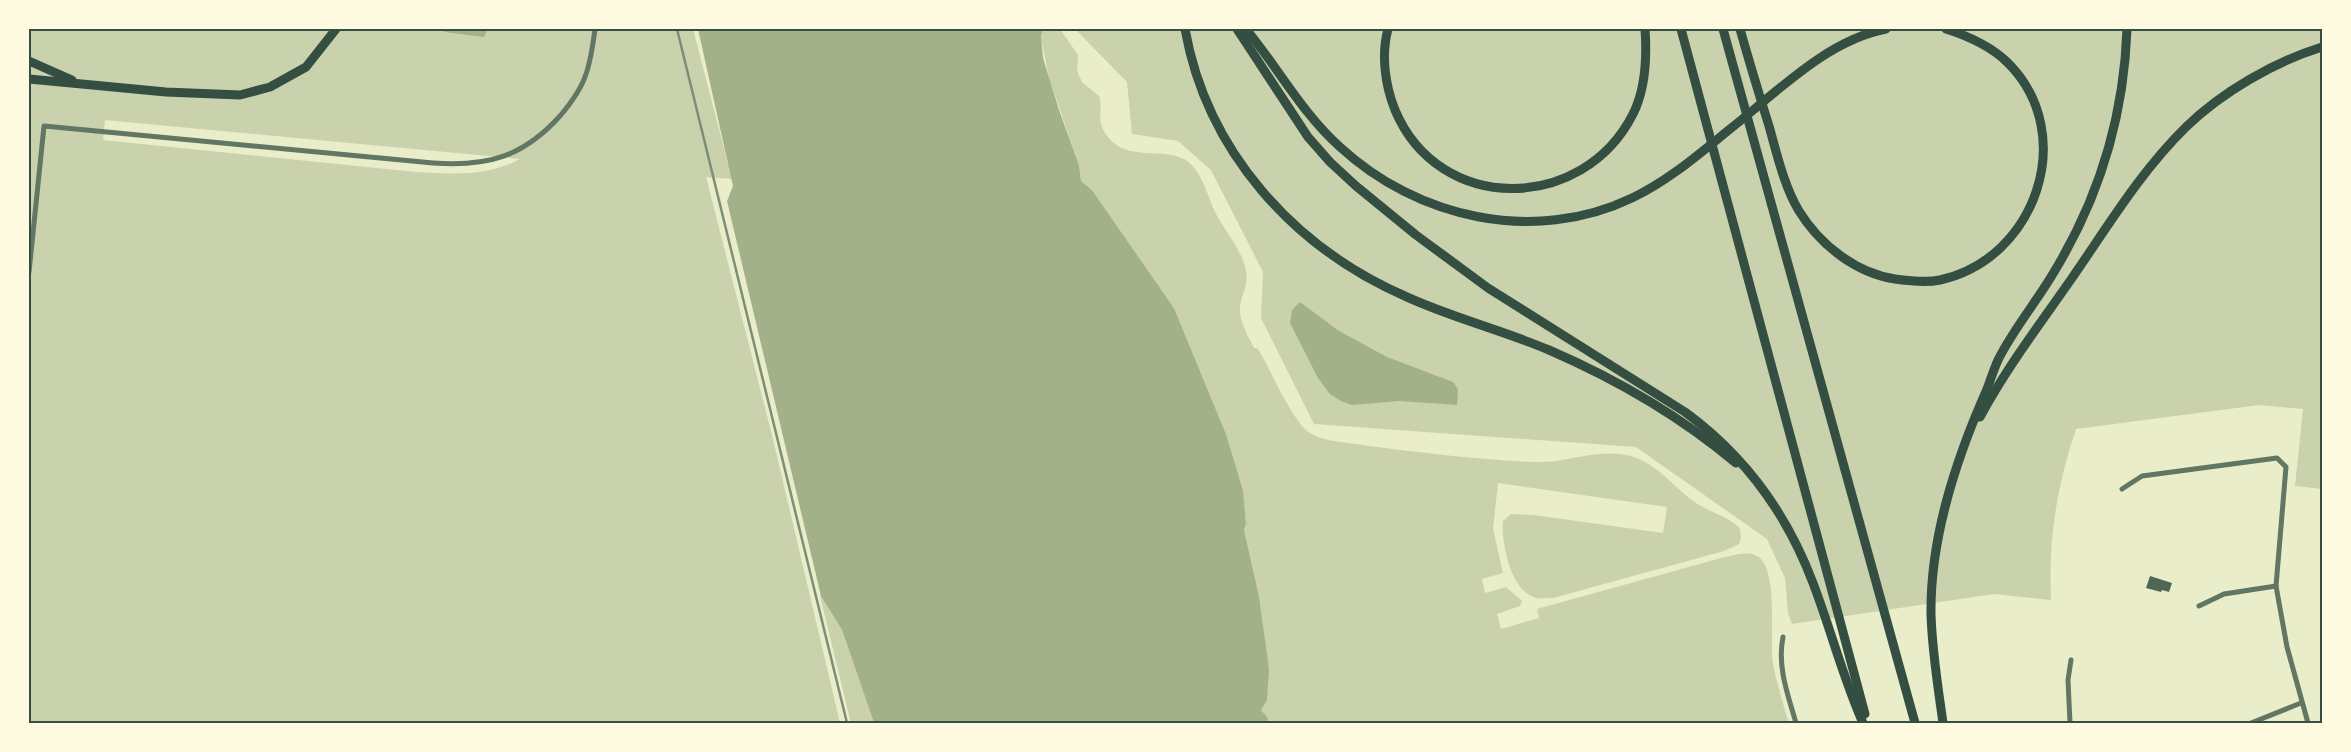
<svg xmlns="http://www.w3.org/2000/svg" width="2351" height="752" font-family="Karla,sans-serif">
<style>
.green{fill:#cad2ad;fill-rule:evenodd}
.water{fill:#a3b18a}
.building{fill:#4f6655}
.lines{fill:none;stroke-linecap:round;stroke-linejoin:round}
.minor{stroke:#617663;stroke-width:5}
.motorway{stroke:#344e41;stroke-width:9}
.rail{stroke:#7c8e77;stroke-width:2.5}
.neatline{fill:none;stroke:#344e41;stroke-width:2}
</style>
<rect width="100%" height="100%" fill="#e9edc9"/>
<!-- green -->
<g class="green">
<path d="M 29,29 L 693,29 L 732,179 L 706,177 L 772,435 L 840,723 L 29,723 ZM 105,120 L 520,159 C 487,177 453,174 416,172 L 103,140 Z"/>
<path d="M 1043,29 L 1060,29 L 1078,55 L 1077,71 L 1082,82 L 1099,96 C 1103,107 1097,118 1103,129 C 1124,171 1174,138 1195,169 C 1205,182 1209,200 1216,214 C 1226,232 1243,252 1246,271 C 1249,286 1239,298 1240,312 C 1241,324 1249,338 1254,348 L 1257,348 L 1261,354 C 1272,374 1291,417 1307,431 C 1315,437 1324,439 1333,441 C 1398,450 1466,459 1533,462 C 1566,464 1601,446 1634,457 C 1662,467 1677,492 1701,506 C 1714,514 1730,517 1740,529 L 1741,538 L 1739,544 L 1724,551 L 1553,598 C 1548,598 1542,599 1537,598 C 1511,593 1501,543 1503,521 L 1511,514 L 1534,515 L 1663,533 L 1667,507 L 1498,483 L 1493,529 L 1503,573 L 1482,579 L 1485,593 L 1506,587 L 1522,601 L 1520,606 L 1497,614 L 1501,629 L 1539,618 L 1537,609 L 1721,558 C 1731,556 1745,551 1755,555 C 1780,563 1769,642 1773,664 C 1777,684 1783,704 1789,723 L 1267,723 L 1268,718 L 1261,710 L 1263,624 L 1259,596 L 1244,530 L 1246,524 L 1243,490 L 1226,434 L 1174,308 L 1092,190 L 1081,181 L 1079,165 L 1049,78 L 1041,37 Z"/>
<path d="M 1075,29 L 2322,29 L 2322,489 L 2295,486 L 2303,409 L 2259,405 L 2076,429 C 2057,484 2048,541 2051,600 L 1994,594 L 1792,624 L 1788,613 L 1785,578 L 1767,539 L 1636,447 L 1314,424 L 1261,318 L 1263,272 L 1211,170 L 1178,141 L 1132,134 L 1127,82 Z"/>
<polygon points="820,596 821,596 842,630 874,723 851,723"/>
</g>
<!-- water -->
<g class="water">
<polygon points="440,29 488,29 484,37 445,32"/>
<polygon points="698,29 1043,29 1041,36 1043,58 1059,110 1079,165 1081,181 1092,190 1174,308 1226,434 1243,490 1246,524 1244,530 1259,596 1269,669 1267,700 1261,710 1268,718 1267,723 874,723 842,630 821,596 727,201 733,186"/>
<polygon points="1300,302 1339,331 1387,357 1453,382 1458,389 1457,405 1399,401 1352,405 1341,401 1330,394 1318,378 1290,323 1292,310"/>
</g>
<!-- building -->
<polygon class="building" points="2150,576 2172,583 2169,592 2162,590 2161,592 2146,588"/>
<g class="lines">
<!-- minor -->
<g class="minor">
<path d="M 29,272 L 44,126 L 433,163 C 487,167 523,157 560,116 C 571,103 581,90 586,74 C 591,60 593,44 595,29"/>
<polyline points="2122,489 2142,476 2277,458 2286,467 2276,586 2287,647 2308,723"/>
<polyline points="2199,606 2224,594 2276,586"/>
<path d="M 1783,637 C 1777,667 1788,695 1796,723"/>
<polyline points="2070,723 2068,680 2071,660"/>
<polyline points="2251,723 2301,703"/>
</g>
<!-- motorway -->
<g class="motorway">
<path d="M 1185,29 C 1207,152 1294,248 1407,297 C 1453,318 1502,330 1549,350 C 1616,379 1680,416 1736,463"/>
<path d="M 1237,29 L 1308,137 L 1330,162 L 1356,186 L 1416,235 L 1488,288 L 1685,412 C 1745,456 1787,514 1813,583 C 1831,630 1843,678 1863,723"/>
<path d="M 1246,29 C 1278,68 1302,113 1340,147 C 1417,218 1534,245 1632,198 C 1668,181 1699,154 1730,129 C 1776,93 1827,40 1886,29"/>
<path d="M 1388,29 C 1381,55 1385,85 1395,110 C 1439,215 1583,213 1633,114 C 1646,88 1647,57 1645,29"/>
<polyline points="1681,29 1865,714"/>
<polyline points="1723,29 1915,723"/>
<path d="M 1740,29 C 1749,61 1759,94 1769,126 C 1777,154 1784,186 1799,211 C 1820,245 1856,273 1895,279 C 1910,281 1926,283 1940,280 C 2036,259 2079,134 2008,63 C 1991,46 1968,36 1946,29"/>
<polyline points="29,61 72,80"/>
<polyline points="29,79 166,92 240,95 270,87 306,67 336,29"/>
<path d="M 1980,417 C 2007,367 2040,324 2072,278 C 2108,226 2141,171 2186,127 C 2222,92 2274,62 2322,47"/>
<path d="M 1943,723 C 1938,687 1932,651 1931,614 C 1930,537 1956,459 1987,389 C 1991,379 1994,368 1999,358 C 2015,327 2037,301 2054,272 C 2099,198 2124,115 2127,29"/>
</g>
<!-- rail -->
<polyline class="rail" points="677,29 847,723"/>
</g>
<!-- border -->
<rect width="2351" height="752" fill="none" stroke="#fefae0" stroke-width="60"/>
<rect x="30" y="30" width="2291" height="692" class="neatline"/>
</svg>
